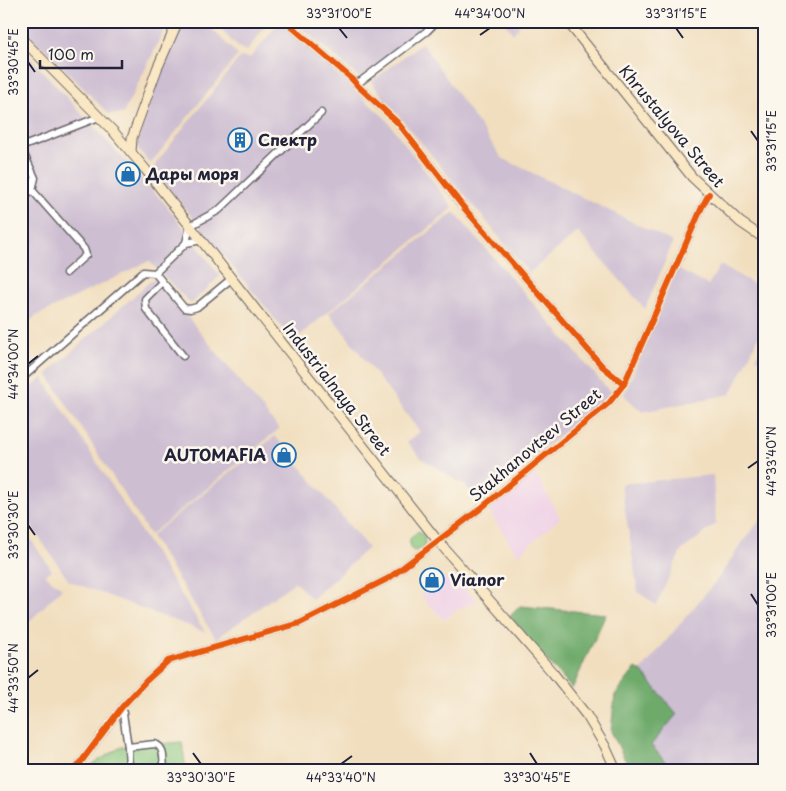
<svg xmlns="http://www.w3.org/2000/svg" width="786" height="791" font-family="'Playpen Sans',sans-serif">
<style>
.built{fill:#efd0e6}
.industrial{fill:#cdbed2}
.green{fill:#89c57a;stroke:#56745a}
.forest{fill:#6eaa6a;stroke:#486652}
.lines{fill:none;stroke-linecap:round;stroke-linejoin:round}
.street-casing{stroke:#6a6469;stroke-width:9}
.secondary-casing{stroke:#6a6469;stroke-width:11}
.street{stroke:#fff;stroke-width:6}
.secondary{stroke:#fae7c3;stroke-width:9}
.cycleway-casing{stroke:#fbf7ec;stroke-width:9}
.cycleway{stroke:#e8590c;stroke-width:6}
.ticks{fill:none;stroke:#22223b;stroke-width:2}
.labels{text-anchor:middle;stroke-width:5;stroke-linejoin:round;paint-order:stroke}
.street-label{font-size:16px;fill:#22223b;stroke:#fbf7ec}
.poi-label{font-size:16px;font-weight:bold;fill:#22223b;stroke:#fbf7ec;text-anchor:start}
.neatline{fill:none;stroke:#22223b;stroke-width:2}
.ticks-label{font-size:12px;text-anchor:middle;fill:#22223b}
</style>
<rect width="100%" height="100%" fill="#fbf7ec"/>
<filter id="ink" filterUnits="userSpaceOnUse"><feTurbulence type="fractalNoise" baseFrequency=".02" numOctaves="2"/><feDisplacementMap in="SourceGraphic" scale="10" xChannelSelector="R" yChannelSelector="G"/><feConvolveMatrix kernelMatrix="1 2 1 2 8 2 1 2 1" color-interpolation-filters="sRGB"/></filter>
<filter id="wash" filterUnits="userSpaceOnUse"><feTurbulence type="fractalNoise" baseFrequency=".0096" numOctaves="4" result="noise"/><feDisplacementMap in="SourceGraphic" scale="20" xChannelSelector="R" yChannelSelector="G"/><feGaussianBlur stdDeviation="1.12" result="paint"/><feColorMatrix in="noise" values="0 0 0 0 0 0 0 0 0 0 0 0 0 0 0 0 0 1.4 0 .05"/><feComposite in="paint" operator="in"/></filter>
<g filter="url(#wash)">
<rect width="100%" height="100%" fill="#f1debe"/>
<!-- built -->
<g class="built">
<polygon points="531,475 538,478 560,518 518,555 490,513 493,505"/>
<polygon points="453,574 477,601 457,610 444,620 420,595"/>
</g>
<!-- industrial -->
<g class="industrial">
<polygon points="21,21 169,21 123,114 109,114 41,46 21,32"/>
<polygon points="182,21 204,21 238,55 150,164 136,146 162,66"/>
<polygon points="212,21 269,21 247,51 238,47"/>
<polygon points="294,21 427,21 415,34 361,79"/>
<polygon points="504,21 522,21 513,34"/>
<polygon points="280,22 386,119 453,208 293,341 154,170 156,163 240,57 250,58"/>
<polygon points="422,43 502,158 673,242 645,309 578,232 529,273 371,82"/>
<polygon points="21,48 166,205 220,276 191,304 149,261 36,316 21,328"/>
<polygon points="454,212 611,393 478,502 466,486 422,459 407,442 420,432 329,313"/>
<polygon points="720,265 765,290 765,324 731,394 642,412 624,395 677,269 708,285"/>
<polygon points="155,277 279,429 150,535 47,374"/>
<polygon points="765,340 765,363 756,358"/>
<polygon points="43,378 205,632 69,581 21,511 21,397"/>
<polygon points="275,436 368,548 312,599 295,582 216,639 151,536"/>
<polygon points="713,475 716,524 681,551 656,605 638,592 621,484"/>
<polygon points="765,514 765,770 672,770 651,745 677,714 641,671 720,576 742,543"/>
<polygon points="21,526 52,570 45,575 62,588 21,630"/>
</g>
<!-- green -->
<g class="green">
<polygon points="418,531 424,536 425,544 423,548 414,551 410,548 410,539"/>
<polygon points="182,742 186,770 83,770 121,747"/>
</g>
<!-- forest -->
<g class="forest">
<polygon points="520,606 606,614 572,689 509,617"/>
<polygon points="636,668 641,671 677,714 651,745 672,770 630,770 611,731 615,695"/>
</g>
</g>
<g filter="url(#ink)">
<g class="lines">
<!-- street casing -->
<g class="street-casing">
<g id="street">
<polyline points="285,21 351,78 358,86 398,123 464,208 603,367 624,384"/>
<polyline points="356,83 361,81 427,31 437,21"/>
<polyline points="21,147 99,117"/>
<polyline points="21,148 35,178 32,190 21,198"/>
<polyline points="32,190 84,249 86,255 66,273"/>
<polyline points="186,243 202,240"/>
<polyline points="155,273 186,243 190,226 219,210 321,113"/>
<polyline points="162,282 145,299 146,309 183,356"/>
<polyline points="21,379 143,272 155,273 184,308 190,309 197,307 231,279"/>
<polyline points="122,707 128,747 129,770"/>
<path d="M 128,747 L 155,744 C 165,747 163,761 164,770"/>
<polyline points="75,770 122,707 146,681 168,661 300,623 389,578 480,509 609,403 624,384 702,207 709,194"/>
</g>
</g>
<!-- secondary casing -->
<g class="secondary-casing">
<g id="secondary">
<polyline points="567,21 692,177 740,222 765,239"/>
<polyline points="21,38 113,131 146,170 437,540 553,673 587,716 605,746 616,770"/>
<polyline points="131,152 132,138 157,69 178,21"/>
</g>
</g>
<!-- street -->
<use href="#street" class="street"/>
<!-- secondary -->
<use href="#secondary" class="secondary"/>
<!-- cycleway casing -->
<g class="cycleway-casing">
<g id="cycleway">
<polyline points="285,21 351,78 358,86 398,123 464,208 603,367 624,384"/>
<polyline points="75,770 122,707 146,681 168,661 300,623 389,578 480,509 609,403 624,384 702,207 709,194"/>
</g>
</g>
<!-- cycleway -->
<use href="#cycleway" class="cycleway"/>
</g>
</g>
<!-- ticks -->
<path class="ticks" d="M 339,28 L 347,38M 676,28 L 683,38M 480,35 L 490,28M 28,62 L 35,72M 751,131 L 758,141M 28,364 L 38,356M 748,468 L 758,461M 28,525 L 35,535M 751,594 L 758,605M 28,678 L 38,670M 193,753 L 201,764M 530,753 L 537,764M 341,764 L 352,756"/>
<!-- icons -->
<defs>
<g id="building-ring" transform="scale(1.25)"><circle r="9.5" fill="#fbf7ec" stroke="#1f6fb2" stroke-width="1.5"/><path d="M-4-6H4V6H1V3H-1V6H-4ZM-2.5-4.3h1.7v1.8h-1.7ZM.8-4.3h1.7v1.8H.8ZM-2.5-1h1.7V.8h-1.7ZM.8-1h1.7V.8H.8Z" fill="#1f6fb2"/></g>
<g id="shop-ring" transform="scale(1.25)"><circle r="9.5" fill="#fbf7ec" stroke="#1f6fb2" stroke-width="1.5"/><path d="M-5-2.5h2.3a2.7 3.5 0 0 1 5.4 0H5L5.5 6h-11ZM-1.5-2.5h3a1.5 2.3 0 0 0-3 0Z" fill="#1f6fb2"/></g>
</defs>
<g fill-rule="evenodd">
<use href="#building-ring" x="240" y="140"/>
<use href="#shop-ring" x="128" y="174"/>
<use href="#shop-ring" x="284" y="455"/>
<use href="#shop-ring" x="432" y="580"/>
</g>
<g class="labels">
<!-- street labels -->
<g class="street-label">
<text transform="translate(672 126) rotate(50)" y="6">Khrustalyova Street</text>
<text transform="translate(337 389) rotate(52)" y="6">Industrialnaya Street</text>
<text transform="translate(535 445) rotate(-40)" y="6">Stakhanovtsev Street</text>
</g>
<!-- poi labels -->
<g class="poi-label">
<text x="258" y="146">Спектр</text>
<text x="146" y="180">Дары моря</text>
<text x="266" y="461" text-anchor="end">AUTOMAFIA</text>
<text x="450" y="586">Vianor</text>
</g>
</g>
<!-- margin -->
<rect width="786" height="791" fill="none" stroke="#fbf7ec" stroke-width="55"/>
<!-- scale -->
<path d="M40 60v8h82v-8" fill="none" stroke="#22223b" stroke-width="2.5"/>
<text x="48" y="60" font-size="15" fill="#22223b" stroke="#fbf7ec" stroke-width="4" paint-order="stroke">100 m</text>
<rect x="28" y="28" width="730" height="736" class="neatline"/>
<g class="ticks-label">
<text x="339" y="18">33°31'00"E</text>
<text x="490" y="18">44°34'00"N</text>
<text x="676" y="18">33°31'15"E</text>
<text transform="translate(14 62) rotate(-90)" y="4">33°30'45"E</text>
<text transform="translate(772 141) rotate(-90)" y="4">33°31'15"E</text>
<text transform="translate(14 364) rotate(-90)" y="4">44°34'00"N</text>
<text transform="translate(772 461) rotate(-90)" y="4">44°33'40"N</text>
<text transform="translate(14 525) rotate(-90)" y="4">33°30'30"E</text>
<text transform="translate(772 605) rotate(-90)" y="4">33°31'00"E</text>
<text transform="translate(14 678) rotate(-90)" y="4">44°33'50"N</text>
<text x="201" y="782">33°30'30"E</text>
<text x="341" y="782">44°33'40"N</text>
<text x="537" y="782">33°30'45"E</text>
</g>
</svg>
